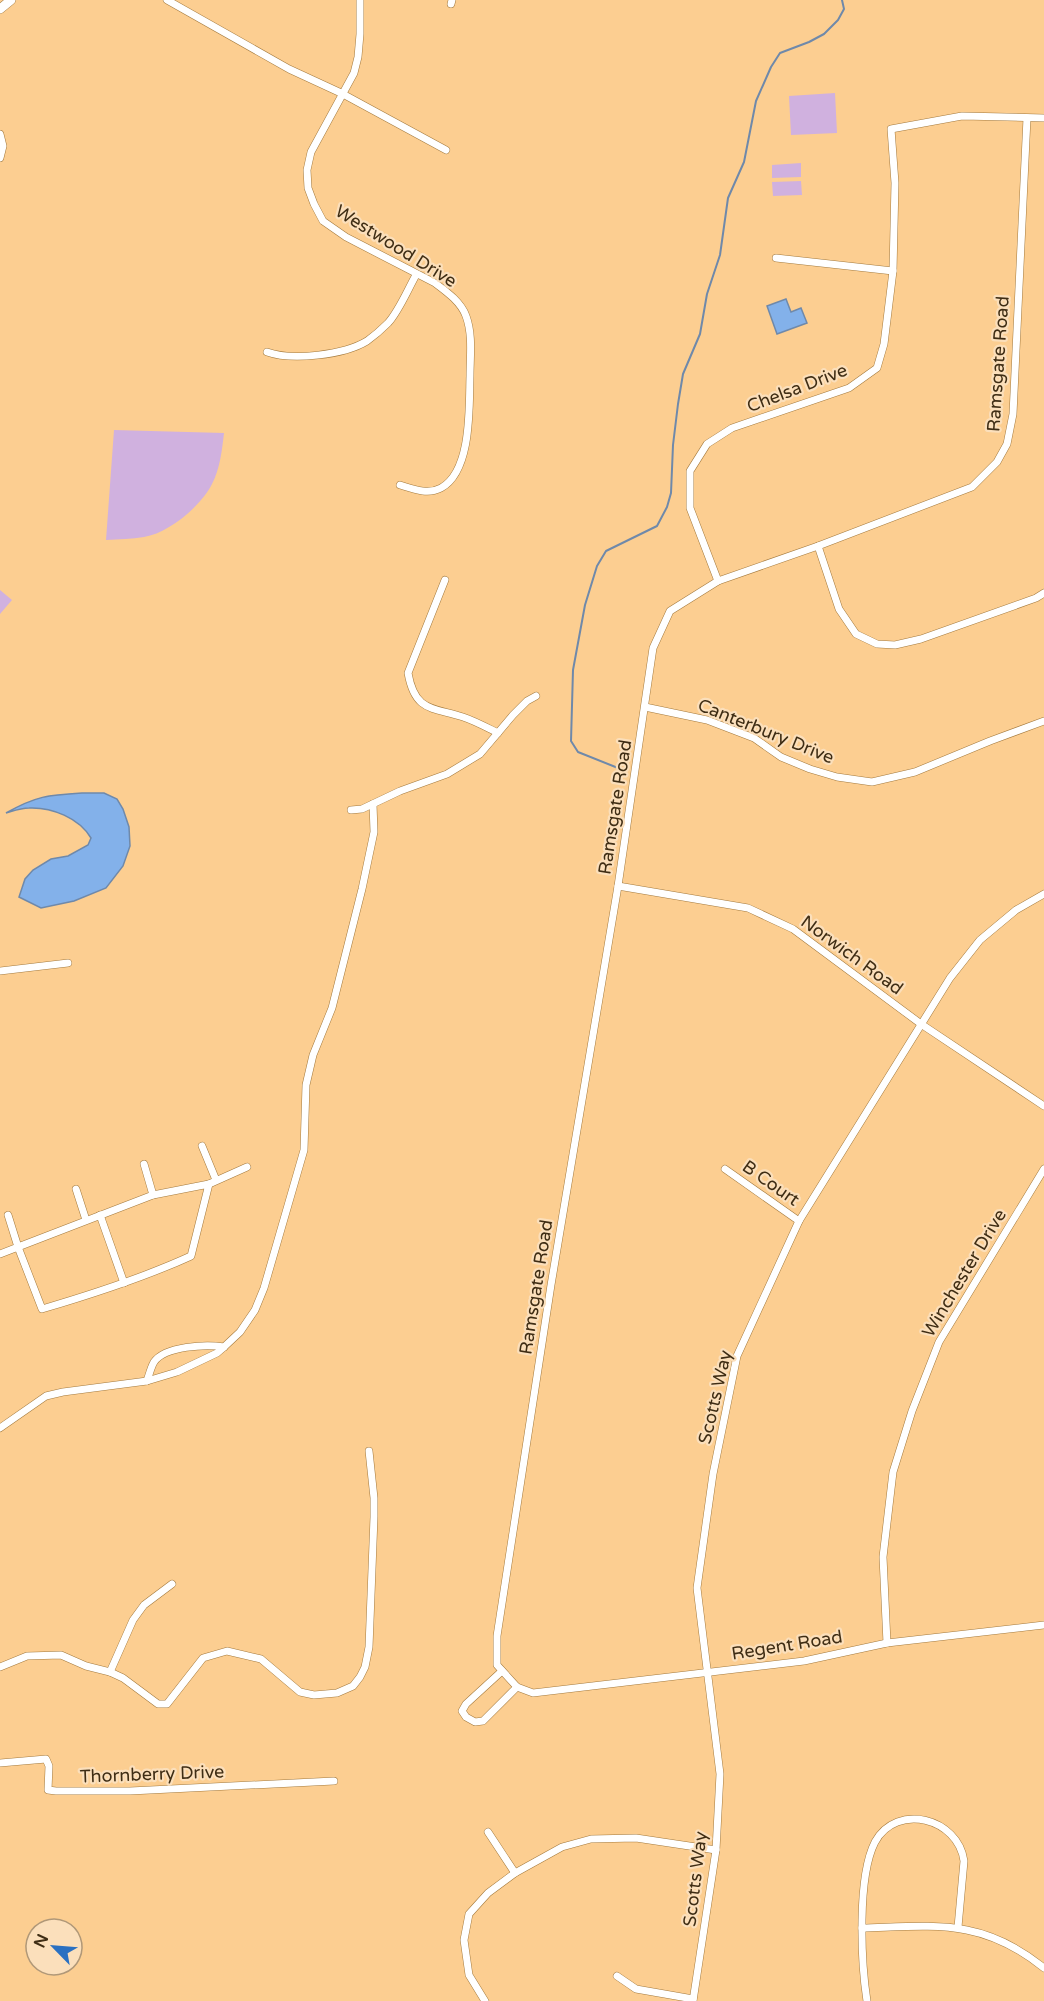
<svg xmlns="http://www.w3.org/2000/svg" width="1044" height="2001" font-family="'Varela Round',sans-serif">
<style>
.green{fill:#d0b1df}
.water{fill:#83b1ea;stroke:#6f89aa;stroke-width:1.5}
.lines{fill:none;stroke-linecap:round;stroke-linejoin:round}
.stream{stroke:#6f89aa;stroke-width:2}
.street-casing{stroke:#a47a3d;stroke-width:8}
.secondary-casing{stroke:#a47a3d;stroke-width:10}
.street{stroke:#fff;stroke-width:7}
.secondary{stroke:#fff;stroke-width:9}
.labels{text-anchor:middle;stroke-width:4.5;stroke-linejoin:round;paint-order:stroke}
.street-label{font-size:18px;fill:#3f2d14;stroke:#fbdfbb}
</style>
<rect width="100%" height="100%" fill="#fcce91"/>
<!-- green -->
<g class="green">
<polygon points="835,93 837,133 791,135 789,96"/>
<polygon points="801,163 801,177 772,178 772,165"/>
<polygon points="801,181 802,195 773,196 772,182"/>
<path d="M 114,430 L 224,433 C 222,450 220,469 212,484 C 201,506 169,533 144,537 C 132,539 119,539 106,540 Z"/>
<polygon points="0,590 12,600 0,614"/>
</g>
<!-- water -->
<g class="water">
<polygon points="786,299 791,312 801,308 807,323 777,334 767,306"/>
<path d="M 82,793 L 104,793 L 117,799 L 123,809 L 129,827 L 130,846 L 123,866 L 106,888 L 74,901 L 41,908 L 19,897 L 25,879 L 33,870 L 51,859 L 68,856 L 88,845 L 91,838 C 79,818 52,807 29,808 C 21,808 13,811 6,813 C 36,796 48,795 82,793 Z"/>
</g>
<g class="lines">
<!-- stream -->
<polyline class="stream" points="618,768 578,752 571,741 573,670 585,605 597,566 606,551 657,526 667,507 671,493 673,445 678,404 683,374 700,334 707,294 720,255 728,198 744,162 756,101 771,67 780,53 809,42 824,34 838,20 844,9 842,0"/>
<!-- street casing -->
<g class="street-casing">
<g id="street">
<polyline points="167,0 289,69 341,93 446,150"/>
<path d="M 360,0 L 360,34 L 358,57 L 354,73 L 311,152 L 307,170 L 308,188 L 314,204 L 323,221 L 346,237 L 435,283 C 447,292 461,302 466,316 C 473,335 470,356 470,376 C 469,407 472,471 441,488 C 428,495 413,489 400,485"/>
<polyline points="451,4 452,0"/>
<polyline points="1027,118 1013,414 1007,444 997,462 972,487 818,546 718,581 670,611 653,648 618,886 551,1285 497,1636 497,1665 517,1687 533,1693 804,1661 887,1643 1044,1625"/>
<polyline points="0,134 3,146 0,158"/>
<polyline points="776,258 893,271"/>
<path d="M 267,352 C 292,361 344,355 367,341 C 374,336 382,329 388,323 C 399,311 408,289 416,275"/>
<polyline points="818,546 839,609 856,634 877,644 895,645 921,639 1036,598 1044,593"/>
<path d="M 445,580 L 408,673 C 415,712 432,707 463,717 C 475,721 486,727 498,733"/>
<polyline points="718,581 690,508 690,471 707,444 732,428 849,388 877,368 884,344 893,271 895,183 891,129 962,116 1044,118"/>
<polyline points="645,707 707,720 754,738 781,757 810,769 837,777 872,782 915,772 990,741 1044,721"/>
<polyline points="351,810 362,809 400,791 447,774 480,754 513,715 527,701 536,696"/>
<polyline points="618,886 748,908 793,929 921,1024 1044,1106"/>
<polyline points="0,971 68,963"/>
<polyline points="202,1146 216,1180"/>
<polyline points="144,1164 153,1195"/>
<polyline points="725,1169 799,1221"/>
<polyline points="209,1184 247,1167"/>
<polyline points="76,1189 86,1220"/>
<polyline points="100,1215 124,1283"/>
<path d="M 0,1254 L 18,1247 L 153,1195 L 209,1184 L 191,1256 C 143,1278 93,1294 42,1309 L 18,1247 L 8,1215"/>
<path d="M 147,1381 C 149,1375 151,1367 154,1362 C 165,1346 206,1344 224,1347"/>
<polyline points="0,1428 46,1396 63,1392 147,1381 177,1372 217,1353 224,1347 240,1332 255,1310 264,1288 304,1150 306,1085 313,1055 332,1008 362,889 374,832 373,804"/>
<polyline points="887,1643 883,1557 893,1472 912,1411 939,1342 1044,1169"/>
<polyline points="0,1667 27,1656 61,1655 86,1666 110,1672 123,1678 158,1704 167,1704 203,1658 227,1651 261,1659 300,1692 314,1695 337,1693 353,1686 360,1677 365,1667 369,1647 374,1517 374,1498 369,1451"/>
<polyline points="502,1671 466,1704 462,1711 466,1717 475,1722 483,1721 517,1687"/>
<polyline points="110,1672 133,1620 144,1605 172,1584"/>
<polyline points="0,1763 46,1759 49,1766 48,1790 56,1791 130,1791 334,1781"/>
<polyline points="488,1832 515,1873"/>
<path d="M 862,1928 C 936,1926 982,1918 1044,1968"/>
<polyline points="617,1976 636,1989 693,1999"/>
<polyline points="485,2001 469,1975 464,1940 469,1914 488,1893 515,1873 562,1847 591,1839 636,1838 716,1850"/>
<polyline points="693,2001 716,1850 720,1774 697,1588 713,1474 737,1356 799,1221 950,978 980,940 1016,910 1044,894"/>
<path d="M 867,2001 C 861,1962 857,1877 875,1842 C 897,1802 958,1818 964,1861 L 958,1927"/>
</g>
</g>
<!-- secondary casing -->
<g class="secondary-casing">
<polyline id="secondary" points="0,9 11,0"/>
</g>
<!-- street -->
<use href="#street" class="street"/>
<!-- secondary -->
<use href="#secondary" class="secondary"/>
</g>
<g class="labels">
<!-- street labels -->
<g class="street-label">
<text transform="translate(396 246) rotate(32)" y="6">Westwood Drive</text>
<text transform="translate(998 364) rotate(-86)" y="6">Ramsgate Road</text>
<text transform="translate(797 388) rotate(-21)" y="6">Chelsa Drive</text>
<text transform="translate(766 731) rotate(22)" y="6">Canterbury Drive</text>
<text transform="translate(615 807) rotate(-81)" y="6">Ramsgate Road</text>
<text transform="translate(852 955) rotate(36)" y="6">Norwich Road</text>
<text transform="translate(771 1183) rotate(35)" y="6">B Court</text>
<text transform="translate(964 1273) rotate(-59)" y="6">Winchester Drive</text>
<text transform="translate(536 1287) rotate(-81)" y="6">Ramsgate Road</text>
<text transform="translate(715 1397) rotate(-77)" y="6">Scotts Way</text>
<text transform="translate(787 1645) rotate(-9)" y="6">Regent Road</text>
<text transform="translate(152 1774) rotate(-2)" y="6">Thornberry Drive</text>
<text transform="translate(695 1879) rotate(-83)" y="6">Scotts Way</text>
</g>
</g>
<!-- north arrow -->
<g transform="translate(54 1947) rotate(295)"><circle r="28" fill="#fbdfbb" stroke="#b09878" stroke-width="1.5"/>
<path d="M0-4.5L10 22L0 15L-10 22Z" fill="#2a70c1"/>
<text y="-9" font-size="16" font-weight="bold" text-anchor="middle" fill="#3f2d14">N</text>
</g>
</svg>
